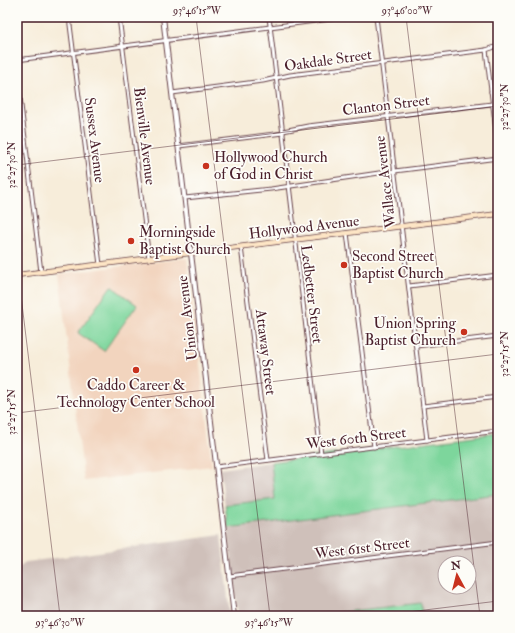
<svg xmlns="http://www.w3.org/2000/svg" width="515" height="633" font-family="'IM FELL Double Pica',serif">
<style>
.built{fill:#f2d4be}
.industrial{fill:#cfc0ba;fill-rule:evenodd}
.green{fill:#7dd69c;stroke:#647a64}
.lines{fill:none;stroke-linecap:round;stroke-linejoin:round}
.minor-casing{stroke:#643e45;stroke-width:5}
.tertiary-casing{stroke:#643e45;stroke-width:6}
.secondary-casing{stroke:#643e45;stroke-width:6}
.minor{stroke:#fff;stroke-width:3}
.tertiary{stroke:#fff;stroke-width:4}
.secondary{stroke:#fde5c5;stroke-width:4.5}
.ticks{fill:none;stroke:#4a1f2b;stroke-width:1;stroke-opacity:0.45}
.poi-dot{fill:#c8321e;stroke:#fdfcf7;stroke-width:1.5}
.labels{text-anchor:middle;stroke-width:3.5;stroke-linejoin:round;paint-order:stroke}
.street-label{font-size:15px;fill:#4a1f2b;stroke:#fdfcf7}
.poi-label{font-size:15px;fill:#4a1f2b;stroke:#fdfcf7;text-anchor:start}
.neatline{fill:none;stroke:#4a1f2b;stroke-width:1.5}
.ticks-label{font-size:10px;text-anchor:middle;fill:#4a1f2b}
</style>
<rect width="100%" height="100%" fill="#fdfcf7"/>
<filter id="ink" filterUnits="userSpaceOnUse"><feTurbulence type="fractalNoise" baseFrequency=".025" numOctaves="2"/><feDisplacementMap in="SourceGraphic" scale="8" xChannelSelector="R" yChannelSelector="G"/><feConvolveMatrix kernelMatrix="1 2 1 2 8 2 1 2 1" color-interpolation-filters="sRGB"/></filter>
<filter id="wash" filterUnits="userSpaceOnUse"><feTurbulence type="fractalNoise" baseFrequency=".012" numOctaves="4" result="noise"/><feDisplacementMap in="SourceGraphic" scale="16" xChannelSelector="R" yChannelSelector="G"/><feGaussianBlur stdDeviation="0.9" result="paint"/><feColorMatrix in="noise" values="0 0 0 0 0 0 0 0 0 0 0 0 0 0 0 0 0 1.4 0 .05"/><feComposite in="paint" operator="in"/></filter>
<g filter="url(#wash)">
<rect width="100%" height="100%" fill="#f7edda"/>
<!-- built -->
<polygon class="built" points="187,258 212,466 84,481 59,274"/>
<!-- industrial -->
<g class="industrial">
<polygon points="271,462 275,499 225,505 220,469"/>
<path d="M 498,494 L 498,616 L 422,616 L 420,603 L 307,616 L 238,616 L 228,528 ZM 445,563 L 469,563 L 469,587 L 445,587 Z"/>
<polygon points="221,535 230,616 17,616 17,569 27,562"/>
</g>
<!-- green -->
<g class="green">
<polygon points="271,17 328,17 271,24"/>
<polygon points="111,286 137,305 104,351 78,333"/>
<polygon points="498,433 498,494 228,528 225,505 275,499 271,462"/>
<polygon points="421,603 422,616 307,616"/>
</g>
</g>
<g filter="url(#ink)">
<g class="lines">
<!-- minor casing -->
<g class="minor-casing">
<g id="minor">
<polyline points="69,17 100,265"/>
<polyline points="119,17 149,259"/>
<polyline points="269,17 321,454"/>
<polyline points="376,17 427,440"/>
<polyline points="486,50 498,147"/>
<polyline points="17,60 346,17"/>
<polyline points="17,72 41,272"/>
<polyline points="491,92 498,90"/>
<polyline points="172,93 263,81 290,75 486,50 498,46"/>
<polyline points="283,131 308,126 492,104"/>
<polyline points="179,146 283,133"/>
<polyline points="185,198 271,189 379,173 498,158"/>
<polyline points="347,233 374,447"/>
<polyline points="241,247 268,460"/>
<polyline points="409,286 498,275"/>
<polyline points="416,346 498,336"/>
<polyline points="423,406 498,397"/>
<polyline points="216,467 498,431"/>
<polyline points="229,576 498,542"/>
</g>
</g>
<!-- tertiary casing -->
<g class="tertiary-casing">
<polyline id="tertiary" points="163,17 234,616"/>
</g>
<!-- secondary casing -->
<g class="secondary-casing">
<polyline id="secondary" points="17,275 498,214"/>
</g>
<!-- minor -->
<use href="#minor" class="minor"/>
<!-- tertiary -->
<use href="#tertiary" class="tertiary"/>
<!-- secondary -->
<use href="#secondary" class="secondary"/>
</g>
</g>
<!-- ticks -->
<path class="ticks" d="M 196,17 L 270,616M 406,17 L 480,616M 17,165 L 498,106M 17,263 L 60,616M 17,413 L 498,354M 376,616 L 498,601"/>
<!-- markers -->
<g class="poi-dot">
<circle cx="206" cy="166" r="4"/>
<circle cx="131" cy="241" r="4"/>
<circle cx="344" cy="265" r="4"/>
<circle cx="464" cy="332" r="4"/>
<circle cx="136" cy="370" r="4"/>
</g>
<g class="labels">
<!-- street labels -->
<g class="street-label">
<text transform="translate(328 60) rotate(-8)" y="5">Oakdale Street</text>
<text transform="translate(386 105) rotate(-7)" y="5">Clanton Street</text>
<text transform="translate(145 136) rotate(83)" y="5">Bienville Avenue</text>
<text transform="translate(95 140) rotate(83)" y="5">Sussex Avenue</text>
<text transform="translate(385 182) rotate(-97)" y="5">Wallace Avenue</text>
<text transform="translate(304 227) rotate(-7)" y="5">Hollywood Avenue</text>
<text transform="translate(312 294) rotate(83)" y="5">Ledbetter Street</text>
<text transform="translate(187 318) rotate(-97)" y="5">Union Avenue</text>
<text transform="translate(266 352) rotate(83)" y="5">Attaway Street</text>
<text transform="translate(356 438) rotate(-7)" y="5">West 60th Street</text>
<text transform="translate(362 548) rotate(-7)" y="5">West 61st Street</text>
</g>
<!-- poi labels -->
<g class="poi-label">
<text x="214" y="162">Hollywood Church<tspan x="214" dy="17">of God in Christ</tspan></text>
<text x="139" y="237">Morningside<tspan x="139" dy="17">Baptist Church</tspan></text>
<text x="352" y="261">Second Street<tspan x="352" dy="17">Baptist Church</tspan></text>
<text x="456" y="328" text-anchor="end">Union Spring<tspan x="456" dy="17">Baptist Church</tspan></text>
<text x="136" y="390" text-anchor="middle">Caddo Career &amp;<tspan x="136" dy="17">Technology Center School</tspan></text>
</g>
</g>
<!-- margin -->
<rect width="515" height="633" fill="none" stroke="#fdfcf7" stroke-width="44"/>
<!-- north arrow -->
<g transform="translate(457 575) rotate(353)"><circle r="19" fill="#fdfcf7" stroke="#b5a4a5"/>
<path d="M0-3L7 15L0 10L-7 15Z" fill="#c8321e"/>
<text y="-6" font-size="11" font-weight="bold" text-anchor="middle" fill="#4a1f2b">N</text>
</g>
<rect x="22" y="22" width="471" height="589" class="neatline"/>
<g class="ticks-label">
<text x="197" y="14">93°46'15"W</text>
<text x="407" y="14">93°46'00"W</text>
<text transform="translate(504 107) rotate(-90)" y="4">32°27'30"N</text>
<text transform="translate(11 165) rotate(-90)" y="4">32°27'30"N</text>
<text transform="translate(504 354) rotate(-90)" y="4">32°27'15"N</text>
<text transform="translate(11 412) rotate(-90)" y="4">32°27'15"N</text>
<text x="60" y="626">93°46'30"W</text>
<text x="269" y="626">93°46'15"W</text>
</g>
</svg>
